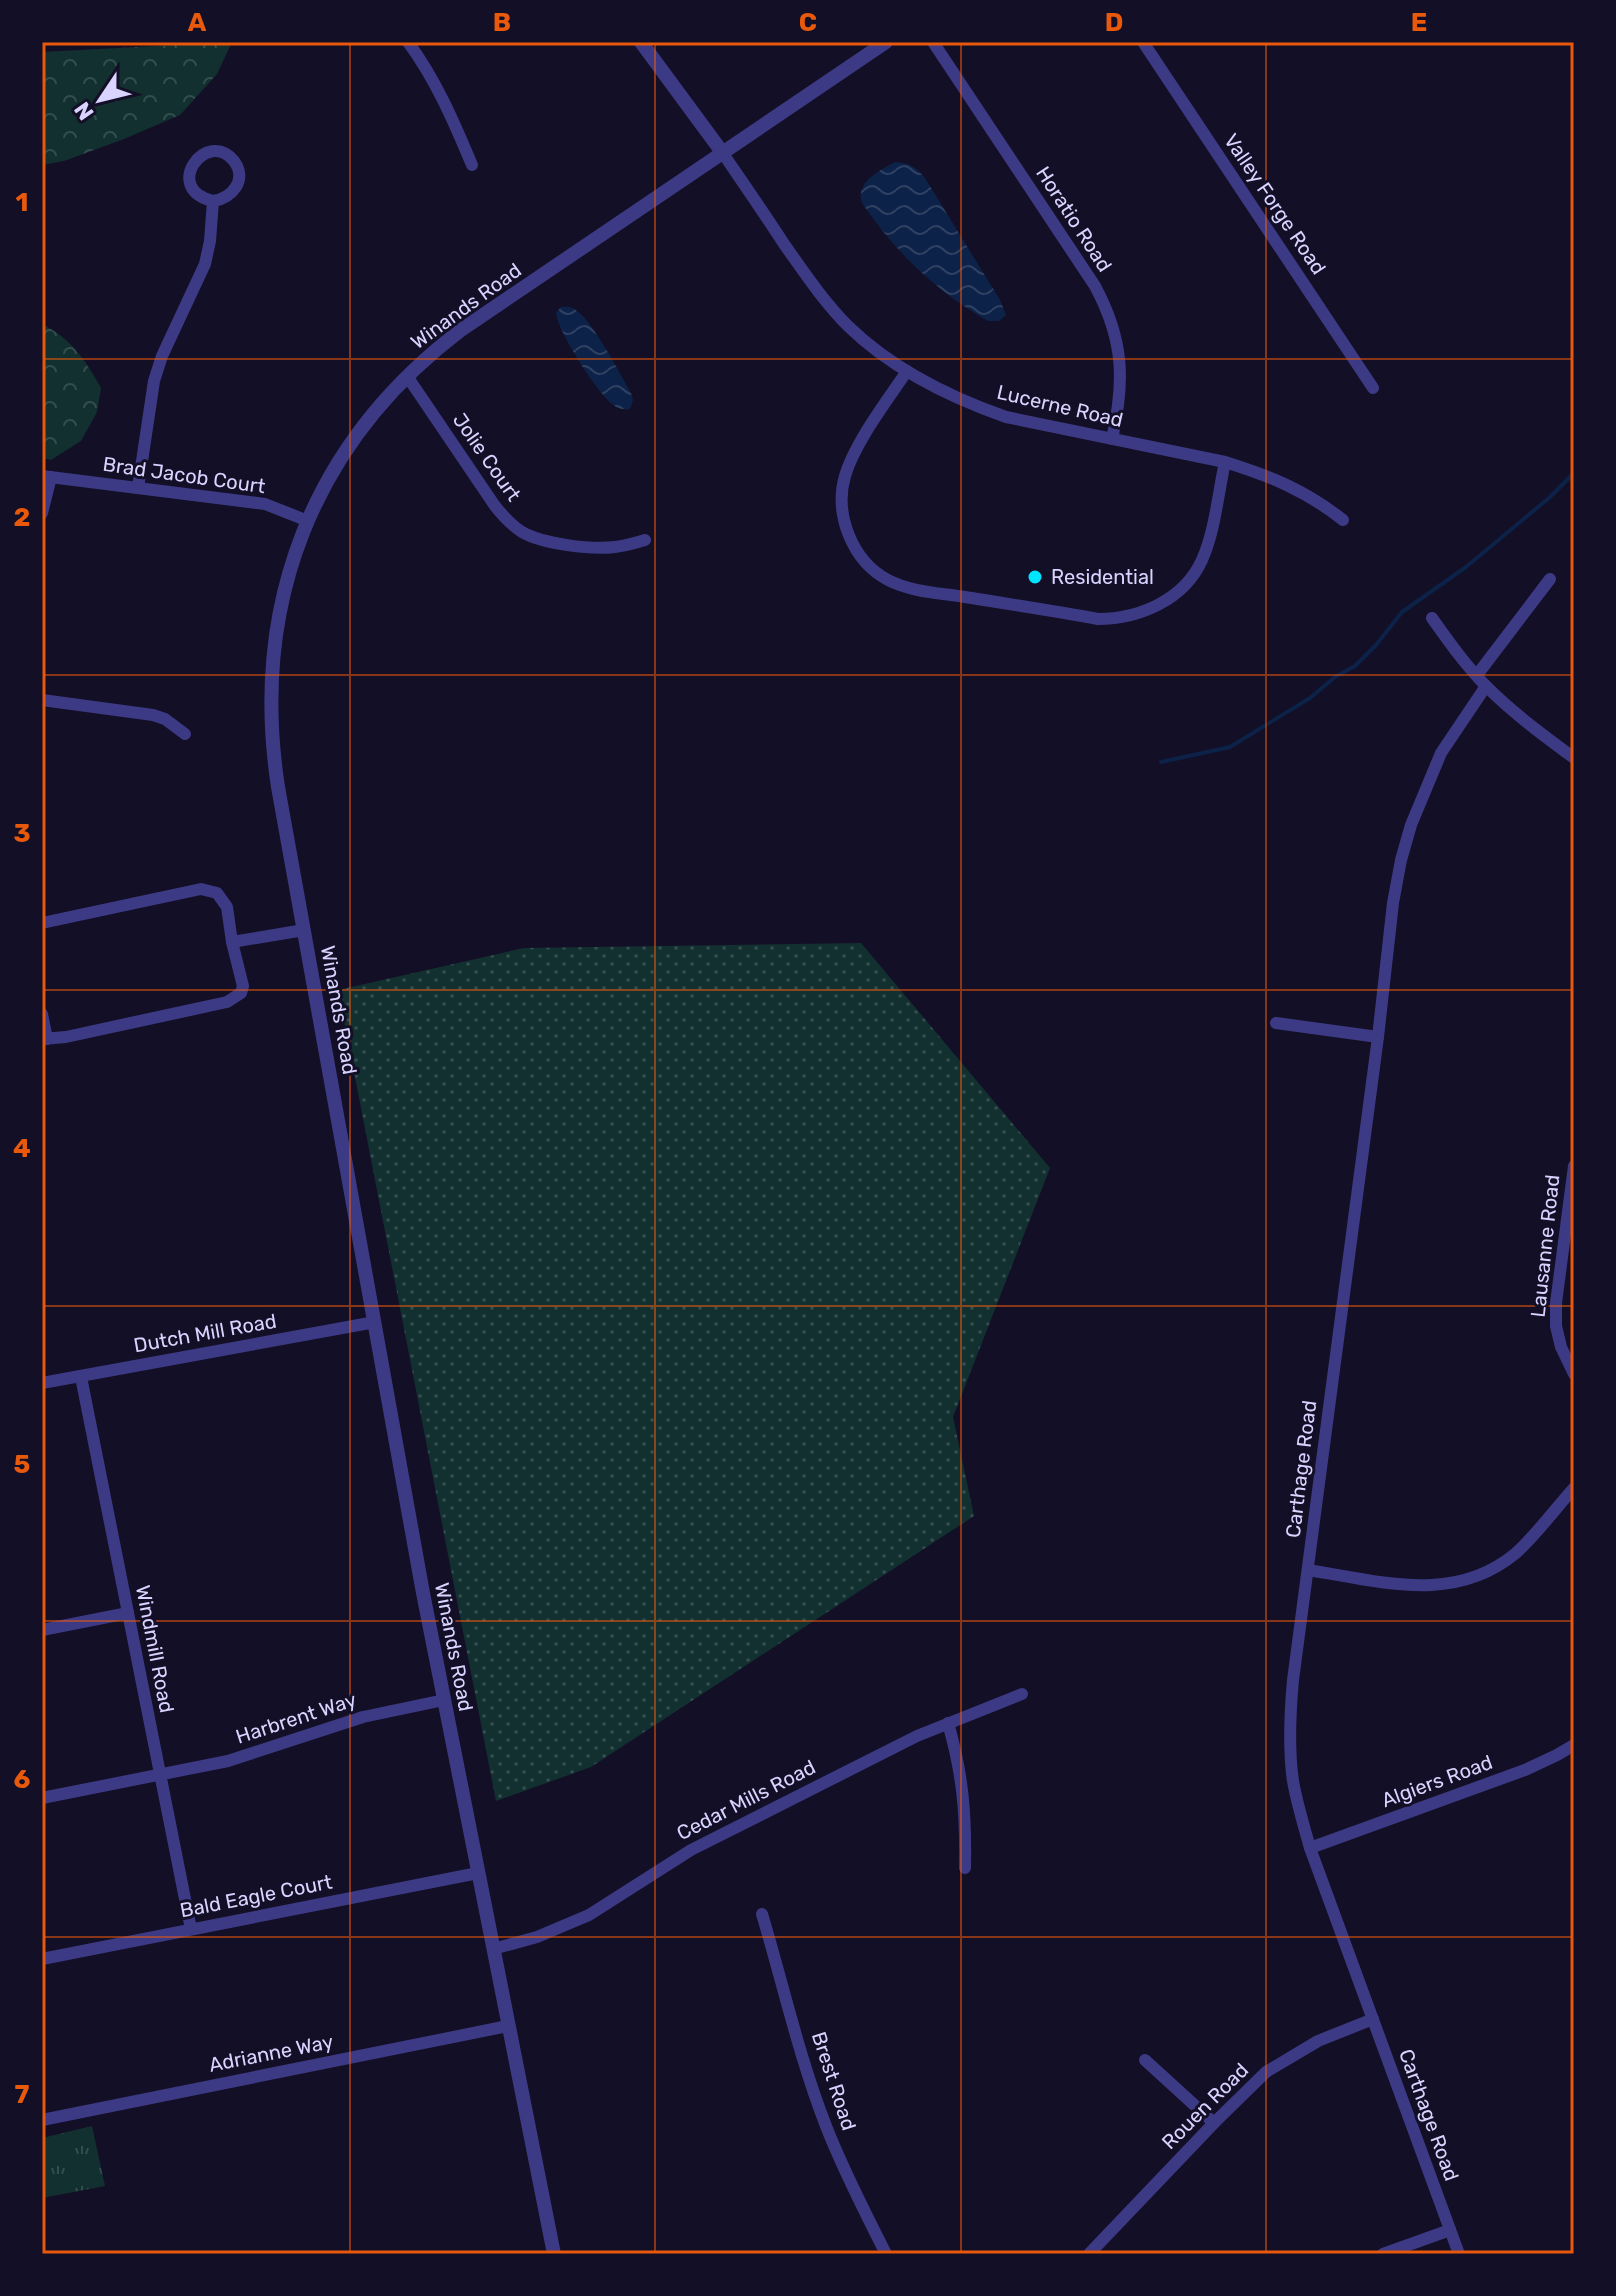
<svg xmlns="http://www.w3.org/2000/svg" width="1616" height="2296" font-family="Rubik,sans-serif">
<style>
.grass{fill:url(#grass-dots)}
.forest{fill:url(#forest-crowns)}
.park{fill:url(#park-tufts)}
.water{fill:url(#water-waves)}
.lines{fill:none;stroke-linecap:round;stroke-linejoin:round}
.stream{stroke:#0c2248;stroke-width:4}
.minor{stroke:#3d3a85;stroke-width:12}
.tertiary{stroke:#3d3a85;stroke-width:14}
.grid{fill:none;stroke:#e8590c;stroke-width:2;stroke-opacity:0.55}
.poi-dot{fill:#00e5ff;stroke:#130f26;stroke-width:3}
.labels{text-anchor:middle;stroke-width:6;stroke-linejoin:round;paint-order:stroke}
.street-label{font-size:20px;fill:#d9d4ff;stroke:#130f26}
.poi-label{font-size:20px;fill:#d9d4ff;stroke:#130f26;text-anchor:start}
.neatline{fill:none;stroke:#e8590c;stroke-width:3}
.grid-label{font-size:26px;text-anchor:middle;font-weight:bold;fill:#e8590c}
</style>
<defs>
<pattern id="grass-dots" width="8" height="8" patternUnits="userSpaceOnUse" patternTransform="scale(2)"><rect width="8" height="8" fill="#12302f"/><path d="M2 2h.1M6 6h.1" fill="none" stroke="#344d4e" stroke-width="1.8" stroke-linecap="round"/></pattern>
<pattern id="forest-crowns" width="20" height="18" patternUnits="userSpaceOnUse" patternTransform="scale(2)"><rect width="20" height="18" fill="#12302f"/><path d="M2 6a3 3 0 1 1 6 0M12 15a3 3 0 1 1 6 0" fill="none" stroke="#344d4e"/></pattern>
<pattern id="park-tufts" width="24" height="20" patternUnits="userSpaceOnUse" patternTransform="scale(2)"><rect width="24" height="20" fill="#12302f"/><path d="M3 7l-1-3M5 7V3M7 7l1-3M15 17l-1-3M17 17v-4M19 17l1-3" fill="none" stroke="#344d4e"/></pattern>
<pattern id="water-waves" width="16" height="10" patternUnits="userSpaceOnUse" patternTransform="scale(2)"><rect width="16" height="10" fill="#0c2248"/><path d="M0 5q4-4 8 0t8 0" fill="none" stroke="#2f4163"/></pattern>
</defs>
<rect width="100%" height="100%" fill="#130f26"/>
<!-- grass -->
<polygon class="grass" points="861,943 1050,1168 953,1417 974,1516 591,1767 496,1801 338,990 524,948"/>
<!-- forest -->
<g class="forest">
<polygon points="232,42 217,74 180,115 124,139 64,161 42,165 42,52"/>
<path d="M 42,324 C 72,339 85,360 101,388 L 97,412 L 81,441 L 51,460 L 42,458 Z"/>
</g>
<!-- park -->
<polygon class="park" points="92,2126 105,2186 42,2198 42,2138"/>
<!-- water -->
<g class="water">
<path d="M 895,162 C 909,163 916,167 925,178 L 1000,300 L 1006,315 L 999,321 L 988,321 C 937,292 895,252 862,203 C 855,182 879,171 895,162 Z"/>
<path d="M 561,307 C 566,307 569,306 574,309 C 590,316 621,375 631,393 L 633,400 L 630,409 C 623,410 618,409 612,404 C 597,392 558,332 556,313 Z"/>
</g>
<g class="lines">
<!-- stream -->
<polyline class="stream" points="1161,762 1230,747 1310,698 1335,677 1355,666 1376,645 1402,612 1466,567 1550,497 1574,473"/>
<!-- minor -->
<g class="minor">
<path d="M 408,42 C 436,80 454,122 472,165"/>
<path d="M 933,42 L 1095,286 C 1124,340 1125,381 1112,439"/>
<polyline points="1143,42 1373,388"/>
<path d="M 722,152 C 743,183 764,213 784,244 C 804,272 823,301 848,326 C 892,369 949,397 1006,417 L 1225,462 C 1270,476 1305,490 1343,520"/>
<path d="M 907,371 C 887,401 855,442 845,476 C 834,514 852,561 888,580 C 911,592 940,593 965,597 C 1009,604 1054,611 1098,619 C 1139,619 1184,600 1202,560 C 1215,531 1218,494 1225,462"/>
<path d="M 407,376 L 495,506 C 503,516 511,525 522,532 C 543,544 591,550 615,547 C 625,546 635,543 645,540"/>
<polyline points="42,476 265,504 308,521"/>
<path d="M 138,488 L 154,381 L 162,356 L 205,264 L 210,241 L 213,201 C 232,198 248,180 234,161 C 207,127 161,189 213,201"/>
<polyline points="42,513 51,477"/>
<path d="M 1432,618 C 1449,642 1466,666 1487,687 C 1513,713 1544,736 1574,758"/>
<polyline points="1477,675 1550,579"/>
<polyline points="42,700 153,715 165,719 185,734"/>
<polyline points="42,923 201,889 217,893 227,907 232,942 243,986 241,993 227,1002 66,1037 42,1039"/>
<polyline points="232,942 304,930"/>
<polyline points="42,1014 47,1039"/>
<polyline points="1276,1023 1378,1037"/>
<polyline points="1574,1166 1556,1303 1556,1326 1561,1347 1574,1374"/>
<polyline points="81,1377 191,1929"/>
<polyline points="42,1383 375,1322"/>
<path d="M 1308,1570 C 1380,1581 1454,1605 1516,1553 C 1537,1534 1555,1509 1574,1488"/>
<polyline points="42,1630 128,1613"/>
<path d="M 948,1723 C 963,1775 966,1814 965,1868"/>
<polyline points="42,1798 228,1761 363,1717 444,1700"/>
<polyline points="1310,1848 1525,1770 1557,1755 1574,1745"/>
<path d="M 762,1914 C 783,1984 799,2057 826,2126 C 843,2170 865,2212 886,2254"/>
<polyline points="493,1949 537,1937 589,1915 691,1850 917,1736 1022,1694"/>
<polyline points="42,1959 478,1873"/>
<polyline points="1145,2060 1214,2123"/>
<polyline points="42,2120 508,2026"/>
<polyline points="1089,2254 1214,2123 1266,2072 1318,2041 1373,2019"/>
<polyline points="1383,2254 1450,2230"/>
<path d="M 1459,2254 L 1310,1848 C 1304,1826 1297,1804 1293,1781 C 1288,1747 1290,1713 1293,1680 L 1378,1037 L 1393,903 L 1401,860 L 1411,825 L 1441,753 L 1486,686"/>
</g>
<!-- tertiary -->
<g class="tertiary">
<polyline points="641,42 722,152"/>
<path d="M 554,2254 L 423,1593 L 278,787 C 250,604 312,443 461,330 L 886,42"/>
</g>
</g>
<!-- grid -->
<path class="grid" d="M 350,42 L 350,2254M 655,42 L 655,2254M 961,42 L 961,2254M 1266,42 L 1266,2254M 42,359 L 1574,359M 42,675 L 1574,675M 42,990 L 1574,990M 42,1306 L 1574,1306M 42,1621 L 1574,1621M 42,1937 L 1574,1937"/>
<!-- markers -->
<circle class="poi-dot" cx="1035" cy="577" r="8"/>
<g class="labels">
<!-- street labels -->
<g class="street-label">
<text transform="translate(1275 204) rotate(56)" y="7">Valley Forge Road</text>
<text transform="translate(1074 219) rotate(57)" y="7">Horatio Road</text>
<text transform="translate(466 306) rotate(-36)" y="7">Winands Road</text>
<text transform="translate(1060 406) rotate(13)" y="7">Lucerne Road</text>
<text transform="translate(487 457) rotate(55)" y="7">Jolie Court</text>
<text transform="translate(184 475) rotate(8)" y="7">Brad Jacob Court</text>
<text transform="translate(339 1010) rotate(80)" y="7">Winands Road</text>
<text transform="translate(1545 1246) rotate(-84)" y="7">Lausanne Road</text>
<text transform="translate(205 1333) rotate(-10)" y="7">Dutch Mill Road</text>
<text transform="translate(1301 1469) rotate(-83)" y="7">Carthage Road</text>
<text transform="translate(454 1647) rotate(79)" y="7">Winands Road</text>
<text transform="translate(155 1649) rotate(79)" y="7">Windmill Road</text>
<text transform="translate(296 1718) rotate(-18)" y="7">Harbrent Way</text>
<text transform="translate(1437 1781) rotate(-20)" y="7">Algiers Road</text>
<text transform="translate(746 1800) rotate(-27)" y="7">Cedar Mills Road</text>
<text transform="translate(256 1896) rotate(-11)" y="7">Bald Eagle Court</text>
<text transform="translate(271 2053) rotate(-11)" y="7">Adrianne Way</text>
<text transform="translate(834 2081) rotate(72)" y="7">Brest Road</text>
<text transform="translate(1205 2106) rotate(-45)" y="7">Rouen Road</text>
<text transform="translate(1429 2115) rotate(70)" y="7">Carthage Road</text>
</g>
<!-- poi labels -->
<g class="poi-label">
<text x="1051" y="584">Residential</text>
</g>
</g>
<!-- border -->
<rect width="1616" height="2296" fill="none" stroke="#130f26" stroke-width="88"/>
<!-- north arrow -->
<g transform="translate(100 100) rotate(235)" stroke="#130f26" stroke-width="6" paint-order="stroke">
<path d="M0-6L14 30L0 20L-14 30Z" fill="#d9d4ff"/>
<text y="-12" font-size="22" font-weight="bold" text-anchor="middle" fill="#d9d4ff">N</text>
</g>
<rect x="44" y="44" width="1528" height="2208" class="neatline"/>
<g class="grid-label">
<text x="197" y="31">A</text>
<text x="502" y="31">B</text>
<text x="808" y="31">C</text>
<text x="1114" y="31">D</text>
<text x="1419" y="31">E</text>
<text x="22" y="211">1</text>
<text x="22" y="526">2</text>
<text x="22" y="842">3</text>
<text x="22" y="1157">4</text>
<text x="22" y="1473">5</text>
<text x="22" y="1788">6</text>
<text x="22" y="2103">7</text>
</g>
</svg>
